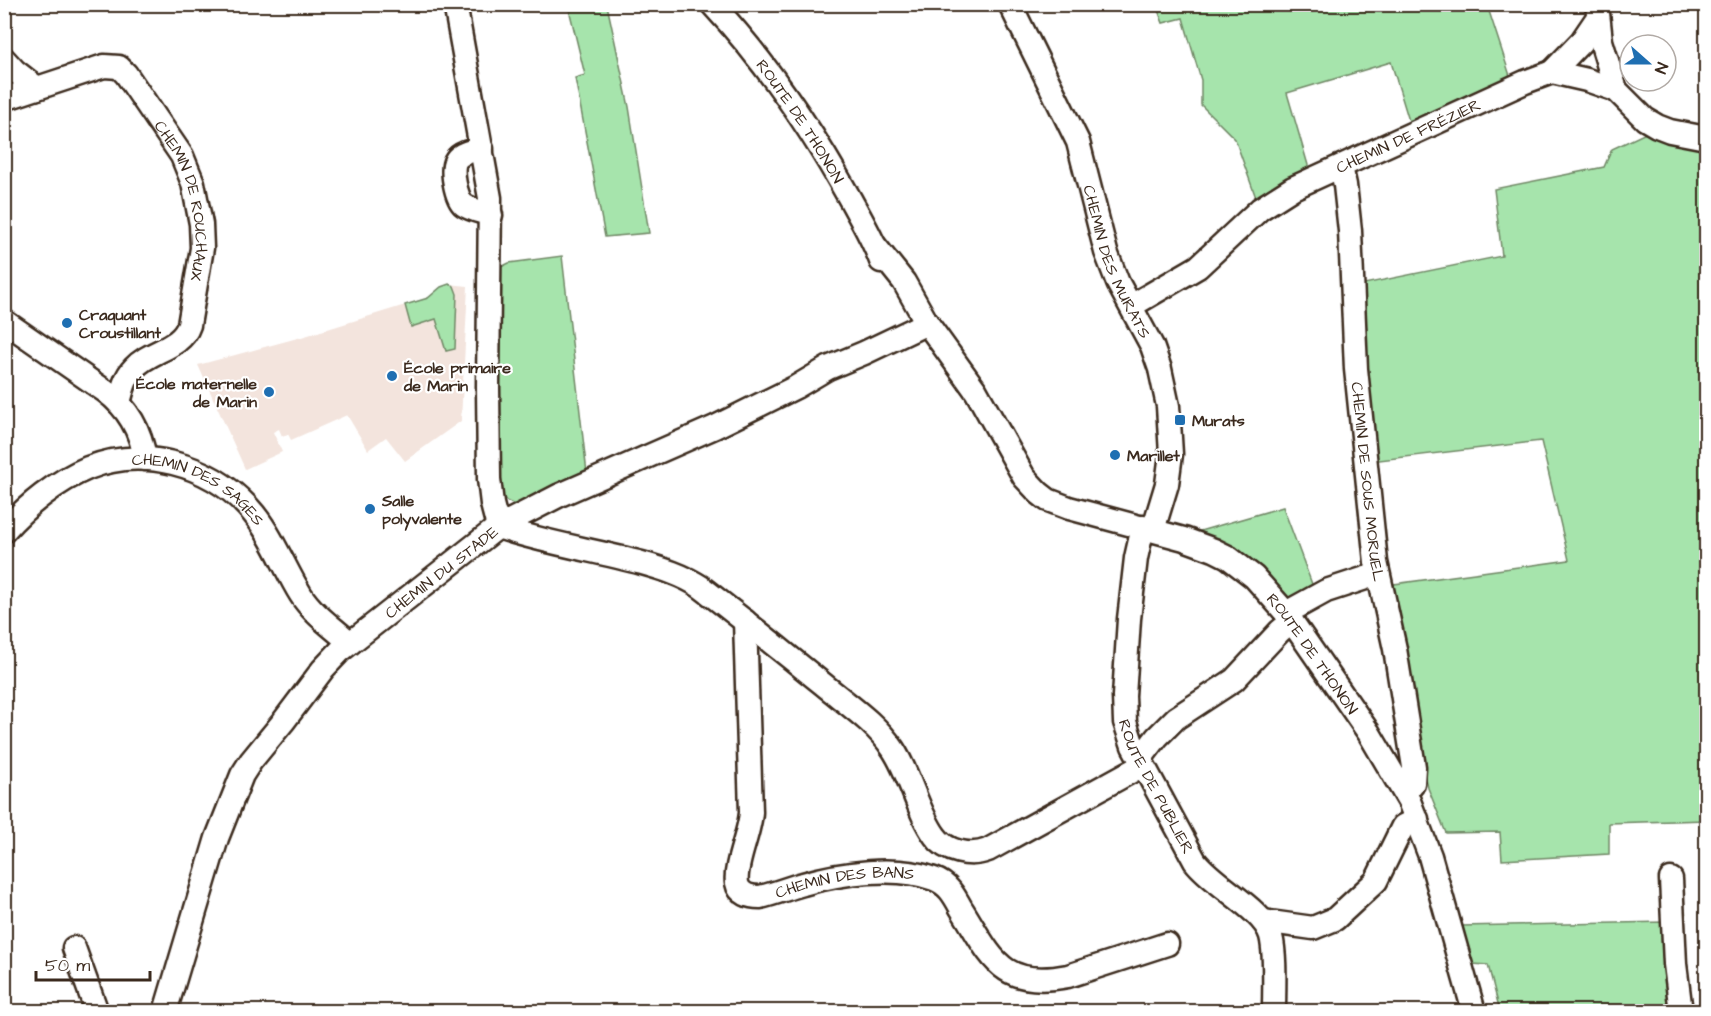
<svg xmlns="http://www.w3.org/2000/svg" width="1711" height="1016" font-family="'Architects Daughter',sans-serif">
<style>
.built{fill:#f3e4dd}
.green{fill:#a6e4ac;stroke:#708765;stroke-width:1.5}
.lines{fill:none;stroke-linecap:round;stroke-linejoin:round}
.minor-casing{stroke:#3b2a1e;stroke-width:27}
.minor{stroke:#fff;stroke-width:22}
.poi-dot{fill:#1f6fb2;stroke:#fff;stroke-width:2}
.labels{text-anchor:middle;stroke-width:4.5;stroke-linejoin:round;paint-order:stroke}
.street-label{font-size:16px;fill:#3b2a1e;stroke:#fff}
.poi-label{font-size:16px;font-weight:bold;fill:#3b2a1e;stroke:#fff;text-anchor:start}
</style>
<rect width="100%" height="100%" fill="#fff"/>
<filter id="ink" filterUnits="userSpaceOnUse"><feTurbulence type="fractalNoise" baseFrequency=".0167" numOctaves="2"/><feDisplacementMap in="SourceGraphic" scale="12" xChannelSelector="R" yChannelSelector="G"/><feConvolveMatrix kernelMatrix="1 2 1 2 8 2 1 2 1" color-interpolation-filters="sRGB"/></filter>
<g filter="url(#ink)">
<!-- built -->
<polygon class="built" points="449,284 468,286 461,421 405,461 386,437 368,450 347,415 291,440 288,434 282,436 279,429 273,432 282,452 245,469 198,365 305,336 428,298 441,287"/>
<!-- green -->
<g class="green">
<polygon points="568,5 607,5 629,107 649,233 605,237 575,78 585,75"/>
<polygon points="1156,5 1487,5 1514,88 1413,134 1391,62 1287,93 1312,179 1260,209 1235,139 1201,105 1201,80 1183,18 1163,23"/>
<polygon points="1648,132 1706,148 1706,820 1609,823 1609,854 1502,860 1500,832 1446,833 1428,788 1387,585 1569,560 1541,441 1371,461 1359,285 1502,256 1494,189 1604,167 1612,149"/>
<polygon points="562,256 587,473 515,505 506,501 501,493 495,379 501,267 509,263"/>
<polygon points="449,284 454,286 457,294 455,349 446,351 436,319 411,327 405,305 428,298 441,287"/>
<polygon points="1283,507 1315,592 1290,602 1193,533"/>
<polygon points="1666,922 1675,1011 1500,1011 1488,965 1472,964 1461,926"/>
</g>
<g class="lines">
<!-- minor casing -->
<g class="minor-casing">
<g id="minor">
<polyline points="455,4 490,198 488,387 489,479 492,504 498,527"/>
<path id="s1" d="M 712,4 C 766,62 812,130 850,199 C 861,219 873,239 881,261"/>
<path id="s2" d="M 1010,4 L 1078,142 L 1106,252 L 1118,283 L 1152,346 L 1160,369 L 1168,406 L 1171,454 L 1167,484 L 1153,530"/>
<polyline points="1597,4 1601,41 1616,90"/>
<polyline points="4,59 15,71 37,88"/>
<polyline points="1552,72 1581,42 1598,17"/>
<path id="s3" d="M 4,99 L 104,66 L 119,67 L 126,74 L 182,156 L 193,183 L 201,224 L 202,248 L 189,325 C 181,349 150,350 134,368 C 125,377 122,391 119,403"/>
<path d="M 482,149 C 474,151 461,152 456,160 C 450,168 456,199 464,205 C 471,210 483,212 491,215"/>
<path id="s4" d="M 1341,167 L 1345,185 L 1350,231 L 1356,369 L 1376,562 L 1395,649 L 1414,767 L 1413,783 L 1405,793"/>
<path id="s5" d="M 876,247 L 904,282 L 927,323 L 976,391 L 1024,477 L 1039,493 L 1048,500 L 1069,508 L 1184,539 L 1214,550 L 1228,557 L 1254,577 L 1286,613 L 1369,733 L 1409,801 L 1430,856 L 1474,1012"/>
<path id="s6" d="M 1131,306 L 1198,267 L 1260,209 L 1293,188 L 1525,82 L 1552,72 L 1587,80 L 1616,90 L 1645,119 L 1657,126 L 1670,131 L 1706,138"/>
<path d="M 4,321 L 105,391 C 128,408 141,431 145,459"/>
<path d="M 498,527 C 545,543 594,550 642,563 C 663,569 683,575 701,587 C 743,619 783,652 823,684 C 847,704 876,723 893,749 C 911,776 917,811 935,836 C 946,852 970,857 988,850 L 1143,765"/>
<path id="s7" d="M 1143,527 L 1136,558 L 1129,619 L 1124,696 L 1125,722 L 1133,746 L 1195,861 C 1214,886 1264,910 1271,936 C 1276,956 1274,990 1274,1012"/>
<path id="s8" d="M 4,531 C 26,506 57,481 88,468 C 142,446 208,464 247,506 C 271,531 283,566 301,595 C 313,614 334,628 350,643"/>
<polyline points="1286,613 1326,591 1378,574"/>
<path id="s9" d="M 745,621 L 751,812 C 750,833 734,865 737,883 C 739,894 750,897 760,897 C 774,894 788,888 803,884 C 840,873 897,865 934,879 C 948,884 954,895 961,908 C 992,957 1000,989 1068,976 L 1167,944"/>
<polyline points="1140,759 1157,737 1176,718 1234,680 1280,631 1292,621"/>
<polyline points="1671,879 1675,964 1681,1012"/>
<polyline points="1263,921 1313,928 1335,919 1376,881 1403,826 1417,819"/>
<polyline points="74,948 97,1012"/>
<path id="s10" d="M 165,1012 L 217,838 L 242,775 L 251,761 L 283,722 L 323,669 L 340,651 L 498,527 L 560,495 L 715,427 L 796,387 L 828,368 L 864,353 L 927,323"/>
</g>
</g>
<!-- minor -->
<use href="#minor" class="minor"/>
</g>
</g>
<!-- markers -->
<g class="poi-dot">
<circle cx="67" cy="323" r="6"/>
<circle cx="392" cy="376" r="6"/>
<circle cx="269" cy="392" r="6"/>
<rect x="1174" y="414" width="12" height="12" rx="3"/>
<circle cx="1115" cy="455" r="6"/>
<circle cx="370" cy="509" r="6"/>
</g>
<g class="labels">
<!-- street labels -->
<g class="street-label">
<text dy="6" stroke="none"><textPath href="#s1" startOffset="147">ROUTE DE THONON</textPath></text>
<text dy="6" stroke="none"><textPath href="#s6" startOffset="328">CHEMIN DE FRÉZIER</textPath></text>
<text dy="6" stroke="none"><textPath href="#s3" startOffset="273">CHEMIN DE ROUCHAUX</textPath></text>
<text dy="6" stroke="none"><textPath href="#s2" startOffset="280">CHEMIN DES MURATS</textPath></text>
<text dy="6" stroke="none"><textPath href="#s4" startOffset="316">CHEMIN DE SOUS MORUEL</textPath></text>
<text dy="6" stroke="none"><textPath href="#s8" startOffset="226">CHEMIN DES SAGES</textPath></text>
<text dy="6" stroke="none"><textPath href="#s10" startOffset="536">CHEMIN DU STADE</textPath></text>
<text dy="6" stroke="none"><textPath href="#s5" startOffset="626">ROUTE DE THONON</textPath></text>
<text dy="6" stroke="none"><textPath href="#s7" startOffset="268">ROUTE DE PUBLIER</textPath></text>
<text dy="6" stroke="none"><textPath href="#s9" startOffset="380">CHEMIN DES BANS</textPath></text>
</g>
<!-- poi labels -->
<g class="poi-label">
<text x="79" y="320">Craquant<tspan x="79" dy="18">Croustillant</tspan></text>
<text x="404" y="373">École primaire<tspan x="404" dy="18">de Marin</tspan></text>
<text x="257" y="389" text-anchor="end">École maternelle<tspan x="257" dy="18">de Marin</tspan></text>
<text x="1192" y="426">Murats</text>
<text x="1127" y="461">Marillet</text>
<text x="382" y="506">Salle<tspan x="382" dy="18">polyvalente</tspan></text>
</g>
</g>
<!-- margin -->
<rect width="1711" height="1016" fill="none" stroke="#fff" stroke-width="24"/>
<rect x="12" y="12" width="1687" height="992" fill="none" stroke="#3b2a1e" stroke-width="2" filter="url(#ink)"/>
<!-- north arrow -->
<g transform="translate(1648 63) rotate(111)"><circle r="28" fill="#ffffff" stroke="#b1aaa5" stroke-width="1.5"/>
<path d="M0-4.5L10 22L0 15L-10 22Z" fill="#1f6fb2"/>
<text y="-9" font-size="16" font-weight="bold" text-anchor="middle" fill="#3b2a1e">N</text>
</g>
<!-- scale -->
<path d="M36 971v9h114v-9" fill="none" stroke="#3b2a1e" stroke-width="3"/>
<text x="45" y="971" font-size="18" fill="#3b2a1e" stroke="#ffffff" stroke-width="4.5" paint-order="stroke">50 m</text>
</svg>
